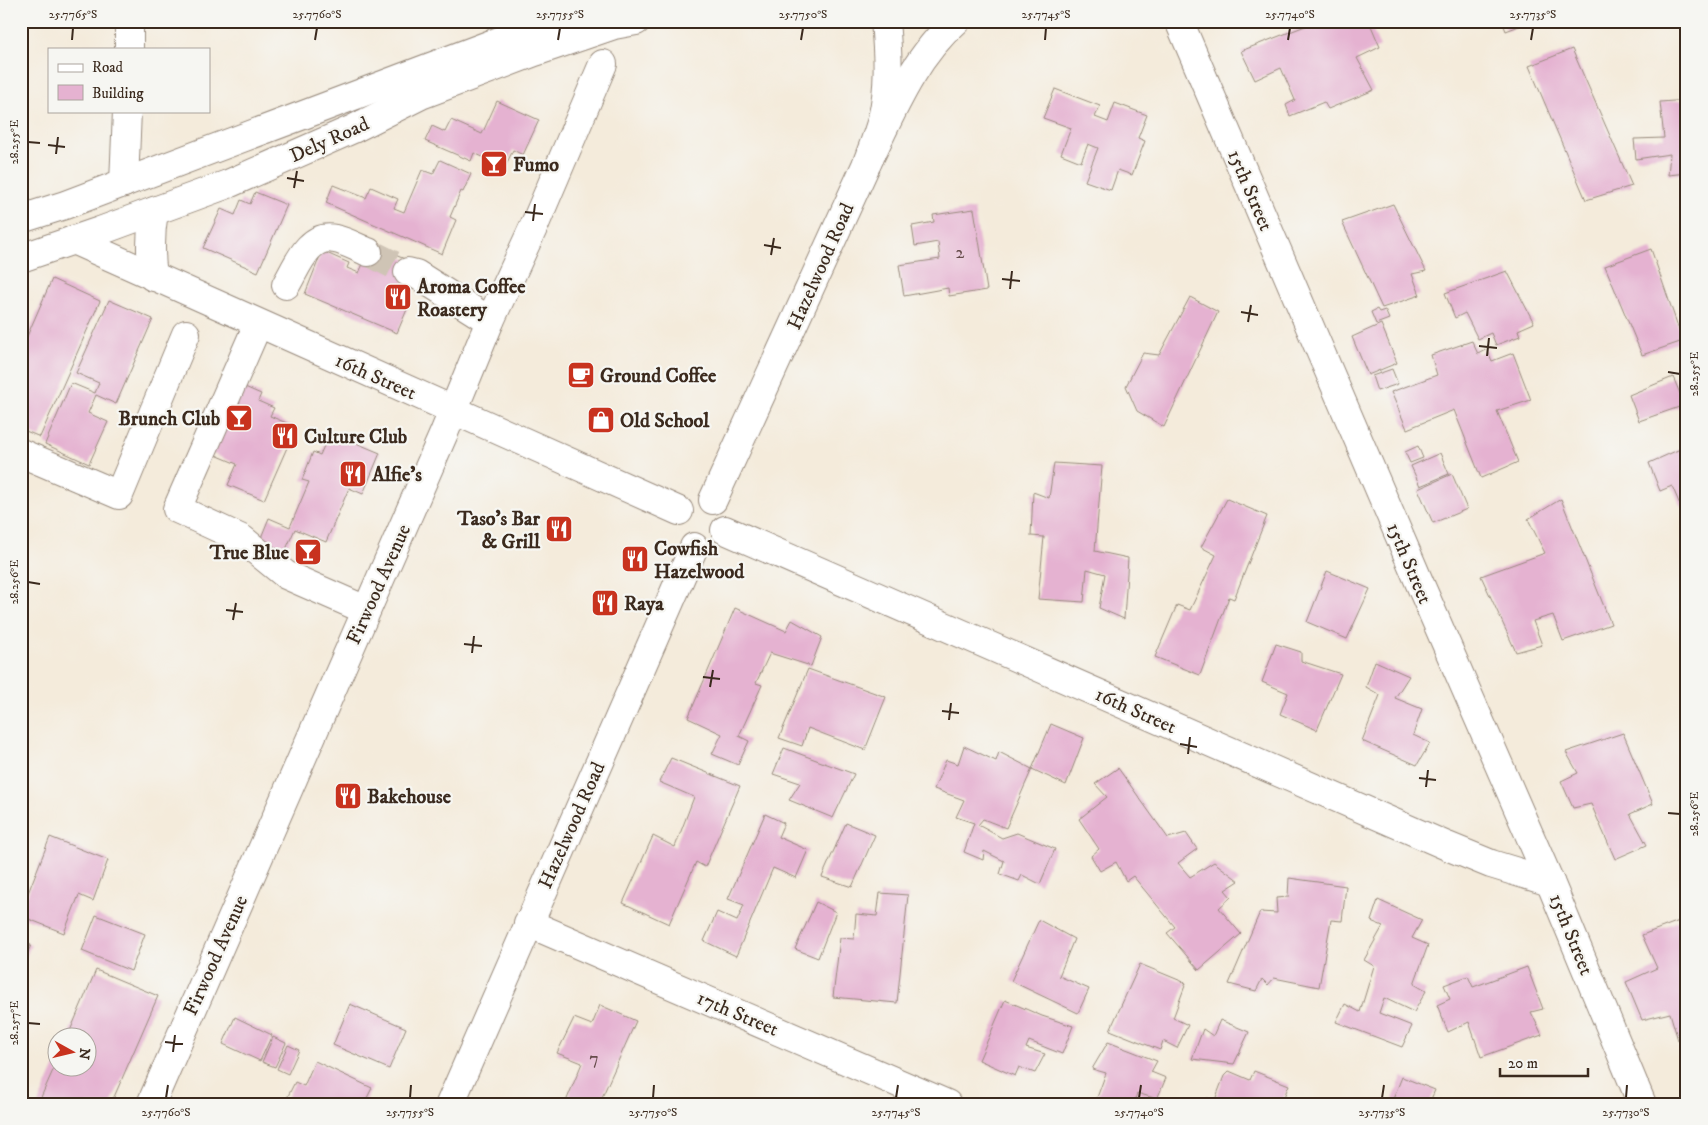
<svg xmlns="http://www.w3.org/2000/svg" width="1708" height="1125" font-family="'IM FELL DW Pica',serif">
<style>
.building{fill:#e5b2d1}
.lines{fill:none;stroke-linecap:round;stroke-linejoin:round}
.minor-tunnel{stroke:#cfc4b5;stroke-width:28;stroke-dasharray:28 14;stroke-linecap:butt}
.minor-casing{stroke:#988a7c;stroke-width:30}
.major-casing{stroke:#988a7c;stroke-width:30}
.minor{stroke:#fff;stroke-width:28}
.major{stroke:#fff;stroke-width:28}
.ticks{fill:none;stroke:#3b2a1e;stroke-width:2}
.labels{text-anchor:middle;stroke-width:4.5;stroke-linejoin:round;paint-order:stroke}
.number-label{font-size:18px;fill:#664c4b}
.street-label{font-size:20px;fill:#3b2a1e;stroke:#f6f6f2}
.poi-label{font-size:20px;font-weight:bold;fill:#3b2a1e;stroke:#f6f6f2;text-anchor:start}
.neatline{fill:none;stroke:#3b2a1e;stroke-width:2}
.ticks-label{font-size:12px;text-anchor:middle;fill:#3b2a1e}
</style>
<rect width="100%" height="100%" fill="#f6f6f2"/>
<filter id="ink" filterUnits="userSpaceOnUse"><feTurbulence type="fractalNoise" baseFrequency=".02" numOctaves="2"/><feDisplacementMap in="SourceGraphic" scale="10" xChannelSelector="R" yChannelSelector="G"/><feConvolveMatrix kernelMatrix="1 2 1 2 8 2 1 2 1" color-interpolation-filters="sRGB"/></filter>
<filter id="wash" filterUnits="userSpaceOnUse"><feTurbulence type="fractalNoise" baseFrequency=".0096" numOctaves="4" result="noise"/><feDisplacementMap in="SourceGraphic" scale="20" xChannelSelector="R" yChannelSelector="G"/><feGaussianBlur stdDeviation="1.12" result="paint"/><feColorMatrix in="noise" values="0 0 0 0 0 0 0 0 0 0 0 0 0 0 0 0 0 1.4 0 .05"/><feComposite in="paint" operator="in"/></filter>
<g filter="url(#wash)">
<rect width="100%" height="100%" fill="#f4ebdb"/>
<g id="blocks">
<!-- building -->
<g class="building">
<rect x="208" y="21" width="32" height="3"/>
<polygon points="1250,21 1267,21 1253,28"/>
<polygon points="1318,21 1369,21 1380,47 1357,58 1374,90 1328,109 1324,102 1290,116 1286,105 1295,100 1281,68 1255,80 1241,51"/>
<polygon points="1502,21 1532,21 1506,31"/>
<polygon points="1572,49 1632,186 1586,200 1529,66"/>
<polygon points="1055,89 1100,106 1095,117 1108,122 1115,103 1147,115 1138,138 1145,141 1132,175 1118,170 1111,190 1085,181 1098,148 1088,144 1081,162 1061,154 1071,128 1043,118"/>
<polygon points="1687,100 1687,173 1668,175 1670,154 1636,159 1634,139 1664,138 1660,102"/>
<polygon points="497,101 539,120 523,155 513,150 505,167 474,153 471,161 425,141 432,126 445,132 451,120 482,134"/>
<polygon points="440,160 471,174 463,192 461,191 450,217 456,220 442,254 326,203 333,185 366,198 371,187 398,199 394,208 404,212 422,170 433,174"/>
<polygon points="255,192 287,205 258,272 203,248 221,209 235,215 241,200 250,204"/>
<polygon points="1393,204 1426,271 1412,274 1420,295 1382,308 1342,222"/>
<polygon points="974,209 987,290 949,296 948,288 904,296 899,265 940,259 938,242 915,246 912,226 934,222 933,215"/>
<polygon points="371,245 412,262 398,295 411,300 397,333 305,294 322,251 349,263 347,268 359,273"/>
<polygon points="1651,249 1683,341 1642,355 1605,266"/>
<polygon points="1507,271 1534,323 1518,330 1520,336 1496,345 1491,333 1478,339 1465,313 1455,318 1445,293"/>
<polygon points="52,279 100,301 40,437 21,429 21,350"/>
<polygon points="1190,297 1218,312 1164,427 1137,411 1126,386 1143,353 1159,355"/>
<polygon points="109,300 153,319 116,404 96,395 88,413 108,422 89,464 45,444 71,383 95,393 99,383 76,373"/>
<polygon points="1377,309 1379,312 1385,310 1389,319 1376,324 1371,312"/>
<polygon points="1381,324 1397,363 1368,375 1352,337"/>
<polygon points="1472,341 1478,354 1487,349 1492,361 1513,353 1531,400 1497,411 1518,462 1481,478 1454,410 1407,429 1391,392 1437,375 1431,355"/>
<polygon points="1392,369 1398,384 1377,391 1372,376"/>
<polygon points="1673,377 1685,405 1639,421 1629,395"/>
<polygon points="238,384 261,394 258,401 274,408 270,416 296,427 264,500 228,485 237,464 211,453"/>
<polygon points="330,432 380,453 363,494 349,488 326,542 295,529 283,556 258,545 269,518 290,527 309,482 302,480 313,452 320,455"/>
<polygon points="1418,446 1423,458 1410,463 1405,452"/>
<polygon points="1687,446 1687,505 1681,507 1672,486 1660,491 1649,463"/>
<polygon points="1440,453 1449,474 1420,486 1411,466"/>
<polygon points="1054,463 1102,466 1095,551 1128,558 1124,619 1099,608 1105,574 1087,569 1084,602 1038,599 1044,537 1031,536 1033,492 1049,498"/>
<polygon points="1452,474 1467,509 1433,523 1418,489"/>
<polygon points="1227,499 1267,516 1234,599 1229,597 1200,675 1155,657 1177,605 1190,610 1216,555 1201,547"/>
<polygon points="1561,499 1611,624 1563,641 1553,615 1533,621 1542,645 1516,652 1481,576 1545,553 1528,519"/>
<polygon points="1327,571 1370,589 1347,639 1307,622"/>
<polygon points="735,608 786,631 792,620 822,637 811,666 770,653 756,683 762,685 739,736 749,741 738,765 712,754 722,734 688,718"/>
<polygon points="1276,644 1301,652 1301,661 1341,674 1317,730 1280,714 1288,693 1262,682"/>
<polygon points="1375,661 1409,676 1395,698 1422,709 1413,735 1430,743 1417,765 1362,741 1380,695 1366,687"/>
<polygon points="808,669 886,697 865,750 808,728 802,746 779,738"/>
<polygon points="1051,724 1084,738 1066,785 1032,769 1006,828 983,819 978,825 1002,838 1017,833 1055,849 1040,884 1022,875 1019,881 1000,874 1004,861 984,851 983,860 964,852 974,823 956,817 964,800 934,789 946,760 958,764 964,746 996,761 999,752 1032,769"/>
<polygon points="1623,733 1653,804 1630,814 1647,845 1615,859 1591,804 1573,808 1561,781 1578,773 1566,752"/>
<polygon points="784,748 854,774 833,818 789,800 800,783 773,774"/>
<polygon points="671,758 740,786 705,867 696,862 669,924 623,903 653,836 675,847 694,797 659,782"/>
<polygon points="1118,768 1168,838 1186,833 1197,849 1178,863 1190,877 1214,862 1239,881 1225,890 1231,897 1219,908 1241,934 1199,970 1167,933 1175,927 1133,876 1126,881 1116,862 1100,871 1091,856 1099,849 1079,819 1107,797 1095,784"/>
<polygon points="765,814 784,823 778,837 808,850 796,878 773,868 736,956 704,941 717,912 737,921 744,905 728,899"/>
<polygon points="846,823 875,835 852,887 822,877"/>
<polygon points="50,837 108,860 93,901 79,895 64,933 21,916 21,911"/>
<polygon points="1289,878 1346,886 1342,921 1331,920 1319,987 1274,978 1268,985 1262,979 1256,991 1229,984 1260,912 1277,913 1276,898 1288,897"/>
<polygon points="880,893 908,895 897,1003 833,997 840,938 854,939 856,914 877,916"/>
<polygon points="1378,900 1422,920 1412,938 1428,945 1414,984 1426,991 1414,1012 1384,998 1379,1013 1412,1026 1402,1047 1336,1022 1345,1004 1360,1012 1374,966 1364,960 1383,926 1371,921"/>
<polygon points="816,902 836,912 818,958 795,949"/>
<polygon points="96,915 145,934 131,971 82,951"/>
<polygon points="1687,918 1687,1037 1678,1040 1670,1013 1642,1020 1626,982 1657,968 1642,935"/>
<polygon points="1039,920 1074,939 1059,976 1089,989 1078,1013 1011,981"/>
<polygon points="21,941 31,945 21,968"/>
<polygon points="1140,964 1186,983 1173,1018 1188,1025 1177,1048 1163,1041 1160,1050 1110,1030"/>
<polygon points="1527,967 1543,1009 1531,1012 1542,1035 1481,1057 1469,1022 1448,1032 1437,1005 1450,999 1444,985 1468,976 1473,987"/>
<polygon points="96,970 158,996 111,1104 38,1104 58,1059 58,1068 88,1068 88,1038 67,1038"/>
<polygon points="1005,1000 1042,1016 1073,1026 1062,1054 1029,1041 1026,1048 1045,1054 1035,1073 1019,1067 1015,1076 979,1060"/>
<polygon points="350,1004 406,1028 389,1069 333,1045"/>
<polygon points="600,1005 636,1021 599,1104 565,1104 582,1063 557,1053 574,1018 592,1025"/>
<polygon points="235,1017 272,1035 260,1061 223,1044"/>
<polygon points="1220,1020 1249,1032 1234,1064 1192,1059 1203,1029 1213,1036"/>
<polygon points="273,1037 286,1043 275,1067 262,1062"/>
<polygon points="1108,1042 1157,1061 1151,1072 1166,1078 1157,1099 1137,1093 1134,1104 1095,1103 1106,1073 1092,1069"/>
<polygon points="288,1045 299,1050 288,1074 277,1069"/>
<polygon points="315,1061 372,1088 364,1104 284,1104 295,1082 304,1086"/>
<polygon points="1229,1071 1250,1080 1254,1071 1289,1085 1281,1104 1203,1104 1207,1098 1215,1100 1224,1076"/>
<polygon points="1402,1077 1435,1090 1429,1104 1391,1104"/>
</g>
</g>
</g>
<g filter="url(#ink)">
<use href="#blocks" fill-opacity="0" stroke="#988a7c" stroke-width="1"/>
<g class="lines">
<!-- minor-tunnel -->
<polyline class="minor-tunnel" points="368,252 408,272"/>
<!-- minor casing -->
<g class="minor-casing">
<g id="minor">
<polyline points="1179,21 1420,584 1550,882 1642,1104"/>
<polyline points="129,49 129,21"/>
<polyline points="124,183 127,111"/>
<polyline points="73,240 679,511"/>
<polyline points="408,272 416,274 490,321"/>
<path d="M 286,285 C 297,267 308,233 335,239 C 346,241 358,248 368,252"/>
<polyline points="258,324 177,509 242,539 286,575 366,610"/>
<polyline points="21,453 119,495 186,334"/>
<path d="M 713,500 L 867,163 C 872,149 878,134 882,119 C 890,87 888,54 885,21"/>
<polyline points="725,530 1447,846 1491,864 1550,882"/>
<polyline points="528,923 947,1104"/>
<polyline points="151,1104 444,433 490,321 535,224 603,64"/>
<polyline points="450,1104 694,547"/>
</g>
</g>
<!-- major casing -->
<g class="major-casing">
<g id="major">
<path d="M 867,163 C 891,114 913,58 956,21"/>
<polyline points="21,219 65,205 552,21"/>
<polyline points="21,258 100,231 228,184 353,129 421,95 535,52 614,25 636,21"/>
<path d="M 153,277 C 150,254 150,234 154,211"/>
</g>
</g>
<!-- minor -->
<use href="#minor" class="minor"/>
<!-- major -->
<use href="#major" class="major"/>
</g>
</g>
<!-- ticks -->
<path class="ticks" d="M 72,40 L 73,28M 315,40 L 317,28M 558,40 L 560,28M 801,40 L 803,28M 1045,40 L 1046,28M 1288,40 L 1290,28M 1531,40 L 1533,28M 28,142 L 40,143M 48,145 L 65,147M 56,154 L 58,137M 287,178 L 304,181M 294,188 L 297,171M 525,212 L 543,214M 533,221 L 535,204M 764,245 L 781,248M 771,255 L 774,238M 1002,279 L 1020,281M 1010,289 L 1012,271M 1241,312 L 1258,315M 1248,322 L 1251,305M 1479,346 L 1497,348M 1487,356 L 1489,338M 1668,372 L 1680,374M 28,582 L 40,584M 226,610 L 243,612M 233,620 L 236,603M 464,644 L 482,646M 472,653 L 474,636M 703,677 L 720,679M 710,687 L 713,670M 942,711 L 959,713M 949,720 L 951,703M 1180,744 L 1197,747M 1188,754 L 1190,737M 1419,778 L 1436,780M 1426,787 L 1428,770M 1668,813 L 1680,814M 28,1023 L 40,1024M 165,1042 L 183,1044M 173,1052 L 175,1035M 166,1098 L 168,1085M 410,1098 L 411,1085M 653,1098 L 654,1085M 896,1098 L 898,1085M 1139,1098 L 1141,1085M 1382,1098 L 1384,1085M 1626,1098 L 1627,1085"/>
<!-- icons -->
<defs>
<g id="bar-square" transform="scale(1.4375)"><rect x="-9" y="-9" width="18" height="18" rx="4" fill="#c8321e" stroke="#f6f6f2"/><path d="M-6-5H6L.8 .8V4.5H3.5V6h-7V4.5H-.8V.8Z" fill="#fff"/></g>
<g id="restaurant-square" transform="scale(1.4375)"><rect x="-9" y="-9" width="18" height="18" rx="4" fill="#c8321e" stroke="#f6f6f2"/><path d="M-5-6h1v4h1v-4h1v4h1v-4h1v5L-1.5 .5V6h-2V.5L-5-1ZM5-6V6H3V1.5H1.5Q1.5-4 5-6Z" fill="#fff"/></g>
<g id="cafe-square" transform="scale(1.4375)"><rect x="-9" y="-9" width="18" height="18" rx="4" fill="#c8321e" stroke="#f6f6f2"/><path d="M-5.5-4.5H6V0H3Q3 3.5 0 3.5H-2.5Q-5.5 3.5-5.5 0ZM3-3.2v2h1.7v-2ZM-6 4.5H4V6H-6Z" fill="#fff"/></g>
<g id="shop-square" transform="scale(1.4375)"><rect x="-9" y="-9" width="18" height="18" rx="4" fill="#c8321e" stroke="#f6f6f2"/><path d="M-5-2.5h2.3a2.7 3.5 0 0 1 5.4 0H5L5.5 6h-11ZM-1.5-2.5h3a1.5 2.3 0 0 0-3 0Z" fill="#fff"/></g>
</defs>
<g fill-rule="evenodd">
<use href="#bar-square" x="494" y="164"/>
<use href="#restaurant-square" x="398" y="297"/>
<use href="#cafe-square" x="581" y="375"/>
<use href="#bar-square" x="239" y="418"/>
<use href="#shop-square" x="601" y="420"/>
<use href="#restaurant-square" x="285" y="436"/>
<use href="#restaurant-square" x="353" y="474"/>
<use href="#restaurant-square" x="559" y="529"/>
<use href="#bar-square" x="308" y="552"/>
<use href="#restaurant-square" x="635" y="559"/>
<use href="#restaurant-square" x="605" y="603"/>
<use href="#restaurant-square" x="348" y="796"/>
</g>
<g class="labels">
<!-- number labels -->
<g class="number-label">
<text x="960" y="258">2</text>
<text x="594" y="1064">7</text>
</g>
<!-- street labels -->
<g class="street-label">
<text transform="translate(329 139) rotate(-24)" y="7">Dely Road</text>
<text transform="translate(1251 190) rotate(67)" y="7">15th Street</text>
<text transform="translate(820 266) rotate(-66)" y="7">Hazelwood Road</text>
<text transform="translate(376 376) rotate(24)" y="7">16th Street</text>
<text transform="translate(1410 563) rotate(67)" y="7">15th Street</text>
<text transform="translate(378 584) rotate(-66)" y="7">Firwood Avenue</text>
<text transform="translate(1136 710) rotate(24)" y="7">16th Street</text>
<text transform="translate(571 825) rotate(-66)" y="7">Hazelwood Road</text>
<text transform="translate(1572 934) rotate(68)" y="7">15th Street</text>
<text transform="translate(215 955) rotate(-66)" y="7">Firwood Avenue</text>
<text transform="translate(738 1013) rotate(23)" y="7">17th Street</text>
</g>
<!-- poi labels -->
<g class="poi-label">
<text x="513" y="171">Fumo</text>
<text x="417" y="293">Aroma Coffee<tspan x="417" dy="23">Roastery</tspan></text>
<text x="600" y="382">Ground Coffee</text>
<text x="220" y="425" text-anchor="end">Brunch Club</text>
<text x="620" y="427">Old School</text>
<text x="304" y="443">Culture Club</text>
<text x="372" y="481">Alfie's</text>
<text x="540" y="525" text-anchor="end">Taso’s Bar<tspan x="540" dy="23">&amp; Grill</tspan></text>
<text x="654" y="555">Cowfish<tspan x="654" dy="23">Hazelwood</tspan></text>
<text x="289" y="559" text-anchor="end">True Blue</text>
<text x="624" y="610">Raya</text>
<text x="367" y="803">Bakehouse</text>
</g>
</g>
<!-- margin -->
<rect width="1708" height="1125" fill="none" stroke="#f6f6f2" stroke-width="55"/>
<!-- legend -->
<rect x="48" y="48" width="162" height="65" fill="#f6f6f2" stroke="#aba49d"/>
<rect x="58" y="64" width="25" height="8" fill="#ffffff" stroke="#aba49d"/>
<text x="92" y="72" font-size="15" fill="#3b2a1e">Road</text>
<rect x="58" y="85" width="25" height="15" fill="#e5b2d1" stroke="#aba49d"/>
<text x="92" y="98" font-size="15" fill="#3b2a1e">Building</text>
<!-- north arrow -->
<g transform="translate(72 1052) rotate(98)"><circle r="24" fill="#f6f6f2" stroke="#aba49d"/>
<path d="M0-4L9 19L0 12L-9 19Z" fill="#c8321e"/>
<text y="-8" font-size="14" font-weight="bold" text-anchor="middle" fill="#3b2a1e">N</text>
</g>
<!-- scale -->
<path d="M1500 1068v8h88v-8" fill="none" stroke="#3b2a1e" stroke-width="2.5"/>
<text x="1508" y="1068" font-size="15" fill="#3b2a1e" stroke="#f6f6f2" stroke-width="4" paint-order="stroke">20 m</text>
<rect x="28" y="28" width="1652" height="1070" class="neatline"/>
<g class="ticks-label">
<text x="73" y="18">25.7765°S</text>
<text x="317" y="18">25.7760°S</text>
<text x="560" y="18">25.7755°S</text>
<text x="803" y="18">25.7750°S</text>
<text x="1046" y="18">25.7745°S</text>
<text x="1290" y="18">25.7740°S</text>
<text x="1533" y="18">25.7735°S</text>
<text transform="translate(14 142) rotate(-90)" y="4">28.255°E</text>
<text transform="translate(1694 374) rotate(-90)" y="4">28.255°E</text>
<text transform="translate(14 582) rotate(-90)" y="4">28.256°E</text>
<text transform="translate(1694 814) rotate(-90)" y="4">28.256°E</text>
<text transform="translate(14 1023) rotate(-90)" y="4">28.257°E</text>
<text x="166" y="1116">25.7760°S</text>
<text x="410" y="1116">25.7755°S</text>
<text x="653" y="1116">25.7750°S</text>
<text x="896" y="1116">25.7745°S</text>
<text x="1139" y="1116">25.7740°S</text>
<text x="1382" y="1116">25.7735°S</text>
<text x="1626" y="1116">25.7730°S</text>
</g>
</svg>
